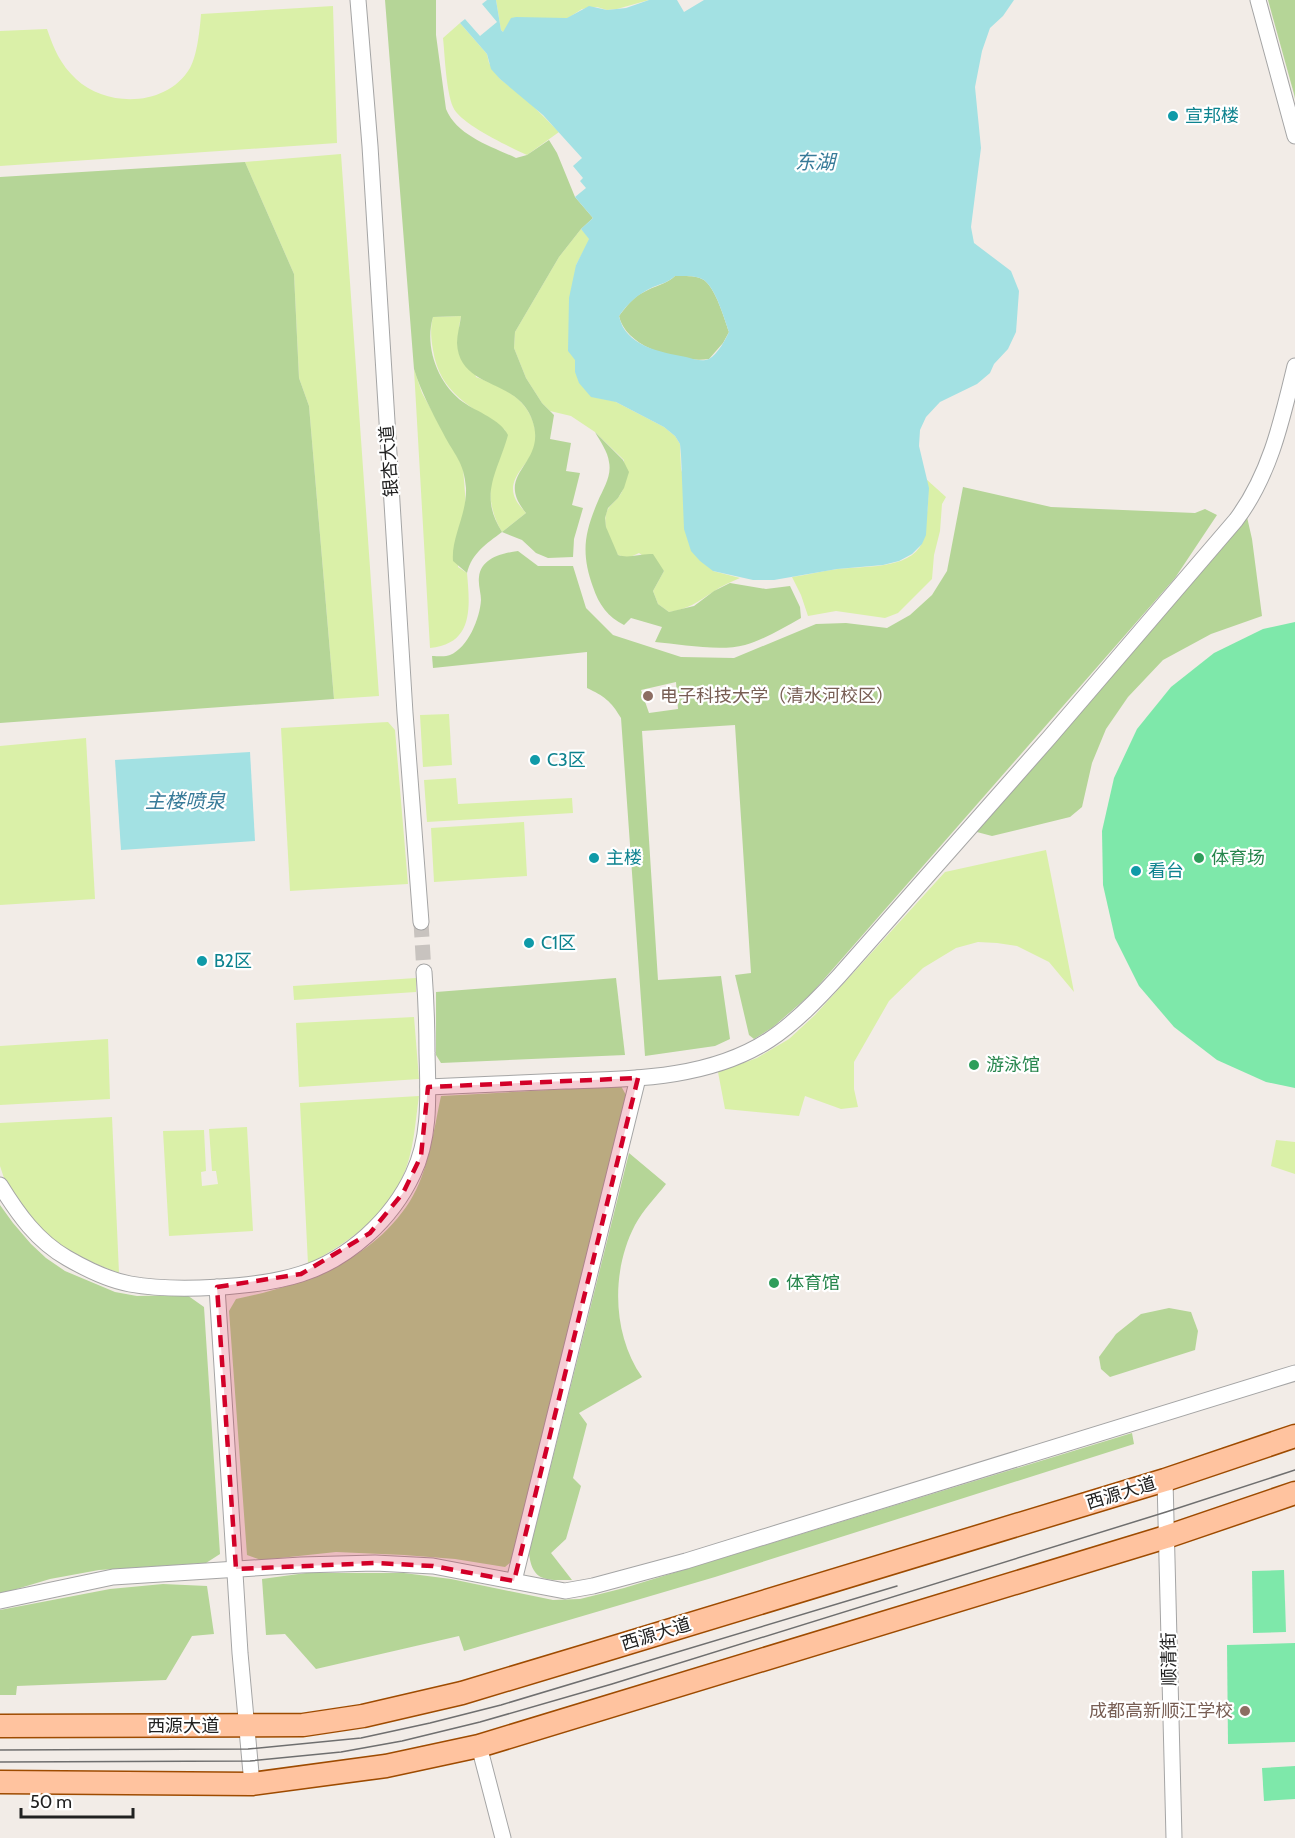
<svg xmlns="http://www.w3.org/2000/svg" width="1295" height="1838" font-family="Cabin,'Noto Sans SC',sans-serif">
<style>
.grass{fill:#daf0a8}
.forest{fill:#b5d597;fill-rule:evenodd}
.pitch{fill:#7ee8aa}
.water{fill:#a3e1e3;fill-rule:evenodd}
.lines{fill:none;stroke-linecap:round;stroke-linejoin:round}
.minor-tunnel{stroke:#c8c3bf;stroke-width:15;stroke-dasharray:15 8;stroke-linecap:butt}
.minor-casing{stroke:#a5a5a5;stroke-width:17}
.primary-casing{stroke:#9e4b00;stroke-width:25}
.minor{stroke:#fff;stroke-width:15}
.primary{stroke:#ffc39f;stroke-width:22}
.tram{stroke:#6f6f6f;stroke-width:1.5}
.marked{fill:#d20028;fill-opacity:0.2;stroke:#d20028;stroke-width:4.5;stroke-dasharray:12 8;stroke-linejoin:round}
.culture-dot{fill:#0f9aa8;stroke:#fff;stroke-width:2}
.education-dot{fill:#8d6e63;stroke:#fff;stroke-width:2}
.leisure-dot{fill:#2e9e5b;stroke:#fff;stroke-width:2}
.labels{text-anchor:middle;stroke-width:4.5;stroke-linejoin:round;paint-order:stroke}
.culture-label{font-size:18px;fill:#0d838f;stroke:#fff;text-anchor:start}
.street-label{font-size:18px;fill:#212121;stroke:#fff}
.education-label{font-size:18px;fill:#785e54;stroke:#fff;text-anchor:start}
.leisure-label{font-size:18px;fill:#27864d;stroke:#fff;text-anchor:start}
.water-label{font-size:20px;font-style:italic;fill:#387b99;stroke:#fff}
</style>
<rect width="100%" height="100%" fill="#f2ece7"/>
<!-- grass -->
<g class="grass">
<polygon points="496,0 649,0 617,9 607,10 597,7 582,9 568,18 535,18 503,32 501,30"/>
<path d="M 333,6 L 337,143 L 0,166 L 0,31 L 47,29 C 54,49 60,64 76,79 C 107,108 167,107 190,68 C 197,56 200,29 201,14 Z"/>
<path d="M 460,23 L 487,54 L 489,63 L 500,79 L 525,98 L 559,132 L 527,155 C 510,147 460,124 453,107 C 446,90 445,57 443,38 Z"/>
<polygon points="341,154 379,696 334,699 309,406 299,378 294,274 245,162"/>
<path d="M 581,229 L 590,239 L 576,265 L 575,372 L 616,402 L 664,427 L 675,436 L 680,444 L 681,469 L 713,571 L 740,578 C 731,582 721,586 713,592 C 697,602 689,609 669,612 L 658,604 L 653,591 L 664,571 L 639,553 L 628,558 L 618,555 C 611,542 600,523 608,509 C 613,502 620,498 623,489 C 626,481 624,469 624,460 L 595,432 L 571,416 L 550,411 L 542,403 L 526,378 L 514,348 L 515,332 L 559,257 Z"/>
<path d="M 461,316 L 459,327 L 476,377 C 501,387 526,396 534,425 C 536,434 537,443 533,452 C 527,464 513,475 513,489 C 513,499 520,506 526,513 L 502,532 C 492,516 487,493 493,474 C 498,458 508,446 505,430 C 471,406 440,394 433,350 C 431,339 430,328 433,317 Z"/>
<path d="M 414,369 L 422,393 L 463,467 L 466,506 L 461,523 L 458,567 L 467,573 C 470,607 474,644 430,648 Z"/>
<path d="M 926,479 L 946,497 L 942,504 L 940,531 L 934,555 L 932,579 L 898,613 L 885,618 L 836,611 L 808,616 L 801,595 L 792,577 C 807,575 822,571 838,569 C 861,566 910,570 922,543 C 924,538 924,530 925,525 C 928,510 930,493 926,479 Z"/>
<polygon points="449,714 452,765 423,767 420,715"/>
<polygon points="388,722 395,730 408,884 290,891 281,728"/>
<polygon points="86,738 95,899 0,905 0,746"/>
<polygon points="456,778 458,804 572,798 573,813 427,822 424,780"/>
<polygon points="524,822 527,876 434,882 431,828"/>
<polygon points="1046,850 1074,992 1049,962 1017,946 997,943 978,942 956,948 923,968 889,1001 854,1062 854,1089 858,1107 841,1109 805,1096 799,1116 725,1109 718,1072 757,1058 789,1039 815,1015 945,872"/>
<polygon points="416,978 416,992 294,1000 293,986"/>
<polygon points="414,1017 419,1079 299,1087 296,1023"/>
<polygon points="108,1039 110,1099 0,1105 0,1046"/>
<path d="M 419,1096 C 415,1123 414,1153 402,1178 C 384,1218 346,1244 308,1264 L 300,1103 Z"/>
<polygon points="112,1117 119,1273 73,1255 54,1241 35,1223 5,1181 0,1166 0,1123"/>
<polygon points="247,1127 253,1231 169,1236 163,1131 204,1130 206,1171 201,1172 202,1186 218,1184 216,1171 212,1171 209,1129"/>
<polygon points="1276,1140 1295,1142 1295,1174 1271,1166"/>
</g>
<!-- forest -->
<g class="forest">
<path d="M 385,0 L 436,0 L 436,35 L 446,109 C 457,136 491,146 516,158 L 527,155 L 549,140 L 557,153 L 575,197 L 593,218 L 581,229 L 559,257 L 515,332 L 514,348 L 526,378 L 542,403 L 554,415 L 550,439 L 571,443 L 566,471 L 580,473 L 572,505 L 583,508 L 574,539 L 573,557 L 548,558 L 536,553 L 522,540 L 502,532 C 486,544 472,553 467,573 L 453,561 C 451,537 467,515 466,488 C 464,461 454,455 443,433 C 432,412 421,392 414,369 ZM 461,316 C 460,325 457,334 457,343 C 459,389 515,378 531,417 C 551,465 491,471 526,513 L 502,532 C 478,494 498,472 508,435 C 500,419 477,412 463,402 C 438,384 424,347 433,317 Z"/>
<polygon points="1268,0 1295,0 1295,99 1294,94"/>
<polygon points="245,162 294,274 299,378 309,406 334,699 0,723 0,177"/>
<path d="M 675,276 C 684,276 697,275 704,280 C 716,289 724,318 729,332 L 723,343 L 709,359 C 680,363 626,348 619,316 C 626,307 633,297 644,292 C 654,286 667,284 675,276 Z"/>
<path d="M 595,432 L 623,460 L 629,472 L 624,488 L 618,498 L 608,508 L 605,518 L 606,527 L 618,555 C 630,559 640,553 653,554 L 664,571 L 653,591 L 658,604 L 669,612 L 694,606 L 714,591 L 730,583 L 766,589 L 790,586 L 800,607 L 801,618 C 783,628 765,639 745,645 C 719,652 681,644 655,642 L 662,627 L 631,618 L 624,625 C 608,617 599,605 593,587 C 581,553 584,534 598,501 C 603,489 612,476 609,462 C 608,452 600,441 595,432 Z"/>
<path d="M 963,487 L 1051,507 L 1195,513 L 1205,509 L 1217,515 L 1175,578 L 811,994 L 773,1027 L 754,1039 L 749,1035 L 735,975 L 751,973 L 735,725 L 642,731 L 658,980 L 721,976 L 730,1039 L 715,1046 L 645,1056 L 621,718 C 611,701 604,696 587,688 L 587,652 L 433,668 L 432,656 C 437,656 446,657 450,655 C 468,648 480,618 481,600 C 481,593 478,585 479,577 C 481,558 502,553 518,551 L 538,566 L 573,566 L 586,608 L 613,635 L 681,657 L 734,658 L 816,624 L 846,623 L 887,628 L 910,615 L 932,595 L 947,571 ZM 676,682 L 678,709 L 649,713 L 641,690 Z"/>
<polygon points="1247,517 1252,539 1262,616 1211,634 1163,660 1128,697 1106,729 1092,763 1082,807 1070,817 992,836 973,831"/>
<polygon points="616,978 625,1055 441,1063 436,1055 436,992"/>
<path d="M 621,1086 L 626,1095 L 513,1560 L 505,1567 L 455,1559 L 404,1555 L 336,1552 L 261,1560 L 247,1555 L 229,1311 L 236,1299 C 303,1285 371,1262 410,1201 C 428,1173 434,1129 441,1096 Z"/>
<path d="M 629,1153 L 666,1184 C 656,1197 643,1210 635,1225 C 611,1271 612,1334 642,1377 L 579,1413 L 587,1424 L 573,1478 L 581,1486 L 566,1539 L 551,1553 L 572,1580 C 548,1580 532,1583 529,1553 Z"/>
<polygon points="0,1205 13,1223 31,1244 46,1258 65,1271 115,1292 137,1296 187,1295 204,1307 220,1554 206,1563 99,1570 50,1579 0,1594"/>
<polygon points="1169,1308 1191,1312 1198,1331 1195,1350 1110,1377 1101,1369 1099,1357 1116,1334 1141,1314"/>
<polygon points="1132,1433 1134,1444 715,1577 464,1651 459,1636 316,1669 285,1634 266,1635 262,1579 306,1573 404,1573 451,1579 553,1600 580,1599 624,1588"/>
<polygon points="163,1584 207,1586 214,1634 192,1636 166,1680 17,1686 16,1695 0,1695 0,1610 110,1589"/>
</g>
<!-- pitch -->
<g class="pitch">
<polygon points="1295,622 1295,1088 1266,1082 1217,1060 1174,1027 1139,986 1115,938 1103,885 1102,831 1114,778 1137,729 1171,687 1214,653 1263,629"/>
<polygon points="1284,1570 1286,1632 1253,1633 1252,1571"/>
<polygon points="1295,1643 1295,1742 1228,1744 1227,1645"/>
<polygon points="1295,1766 1295,1799 1264,1801 1262,1768"/>
</g>
<!-- water -->
<g class="water">
<path d="M 487,0 L 496,0 L 501,30 L 503,32 L 511,18 L 516,17 L 567,18 L 589,6 L 607,10 L 626,8 L 649,0 L 677,0 L 684,12 L 704,0 L 1014,0 L 1003,16 L 990,28 L 982,51 L 975,87 L 981,148 L 971,227 L 974,243 L 1011,271 L 1019,291 L 1016,332 L 1008,349 L 994,364 L 990,373 L 977,384 L 940,402 L 926,417 L 920,430 L 919,446 L 929,488 L 926,535 L 922,544 L 912,554 L 899,561 L 883,565 L 837,569 L 774,580 L 753,580 L 713,571 L 700,561 L 691,551 L 684,529 L 681,455 L 680,444 L 675,436 L 664,427 L 616,402 L 591,397 L 579,383 L 575,372 L 575,360 L 568,351 L 569,298 L 576,265 L 589,239 L 581,229 L 593,218 L 575,197 L 586,188 L 580,181 L 583,178 L 573,166 L 582,158 L 543,115 L 500,79 L 491,69 L 487,54 L 460,23 L 465,19 L 480,36 L 497,22 L 482,4 ZM 675,276 C 683,276 697,275 704,280 C 716,289 724,318 729,332 C 725,340 718,354 709,359 C 702,362 693,359 686,357 C 660,352 625,346 619,316 C 628,303 638,294 653,287 C 661,284 669,282 675,276 Z"/>
<polygon points="250,752 255,841 121,850 115,760"/>
</g>
<g class="lines">
<!-- minor-tunnel -->
<polyline class="minor-tunnel" points="421,922 424,972"/>
<!-- minor casing -->
<g class="minor-casing">
<g id="minor">
<polyline points="358,0 370,146 405,713 421,922"/>
<polyline points="1258,0 1295,136"/>
<path d="M 428,1087 C 474,1085 519,1083 565,1081 C 633,1079 709,1079 769,1040 C 795,1023 818,999 839,976 L 1049,738 L 1236,520 C 1270,475 1282,420 1295,366"/>
<path d="M 0,1185 C 18,1214 37,1241 67,1258 C 86,1269 108,1280 130,1284 C 174,1292 258,1288 301,1274 C 349,1259 392,1219 413,1174 C 431,1137 428,1093 427,1053 C 427,1026 426,999 424,972"/>
<polyline points="217,1287 240,1653 252,1784"/>
<polyline points="1165,1480 1174,1838"/>
<polyline points="514,1581 638,1078"/>
<polyline points="0,1601 113,1577 301,1565 375,1563 433,1566 565,1591 593,1586 686,1561 1295,1373"/>
<polyline points="479,1746 503,1838"/>
</g>
</g>
<!-- primary casing -->
<g class="primary-casing">
<g id="primary">
<polyline points="0,1726 303,1725 363,1716 462,1693 595,1653 1165,1480 1295,1436"/>
<polyline points="0,1782 252,1784 386,1766 479,1746 1166,1537 1295,1493"/>
</g>
</g>
<!-- minor -->
<use href="#minor" class="minor"/>
<!-- primary -->
<use href="#primary" class="primary"/>
<!-- tram -->
<g class="tram">
<polyline points="0,1750 248,1749 361,1738 430,1723 501,1705 897,1586"/>
<polyline points="0,1762 250,1761 341,1752 402,1741 480,1722 612,1684 1166,1512 1295,1470"/>
</g>
</g>
<!-- marked area -->
<path class="marked" d="M 638,1078 L 514,1581 L 433,1566 L 375,1563 L 236,1569 L 217,1287 L 301,1274 L 370,1233 L 403,1193 L 421,1156 L 428,1087 Z"/>
<!-- markers -->
<g class="culture-dot">
<circle cx="1173" cy="116" r="6"/>
<circle cx="535" cy="760" r="6"/>
<circle cx="594" cy="858" r="6"/>
<circle cx="1136" cy="871" r="6"/>
<circle cx="529" cy="943" r="6"/>
<circle cx="202" cy="961" r="6"/>
</g>
<g class="education-dot">
<circle cx="648" cy="696" r="6"/>
<circle cx="1245" cy="1711" r="6"/>
</g>
<g class="leisure-dot">
<circle cx="1199" cy="858" r="6"/>
<circle cx="974" cy="1065" r="6"/>
<circle cx="774" cy="1283" r="6"/>
</g>
<g class="labels">
<!-- culture labels -->
<g class="culture-label">
<text x="1185" y="122">宣邦楼</text>
<text x="547" y="766">C3区</text>
<text x="606" y="864">主楼</text>
<text x="1148" y="877">看台</text>
<text x="541" y="949">C1区</text>
<text x="214" y="967">B2区</text>
</g>
<!-- street labels -->
<g class="street-label">
<text transform="translate(389 461) rotate(-94)" y="6">银杏大道</text>
<text transform="translate(1121 1493) rotate(-17)" y="6">西源大道</text>
<text transform="translate(656 1634) rotate(-17)" y="6">西源大道</text>
<text transform="translate(1169 1659) rotate(-91)" y="6">顺清街</text>
<text x="183" y="1732">西源大道</text>
</g>
<!-- education labels -->
<g class="education-label">
<text x="660" y="702">电子科技大学（清水河校区）</text>
<text x="1233" y="1717" text-anchor="end">成都高新顺江学校</text>
</g>
<!-- leisure labels -->
<g class="leisure-label">
<text x="1211" y="864">体育场</text>
<text x="986" y="1071">游泳馆</text>
<text x="786" y="1289">体育馆</text>
</g>
<!-- water labels -->
<g class="water-label">
<text x="815" y="169">东湖</text>
<text x="185" y="808">主楼喷泉</text>
</g>
</g>
<!-- scale -->
<path d="M21 1808v9h112v-9" fill="none" stroke="#212121" stroke-width="3"/>
<text x="30" y="1808" font-size="18" fill="#212121" stroke="#ffffff" stroke-width="4.5" paint-order="stroke">50 m</text>
</svg>
